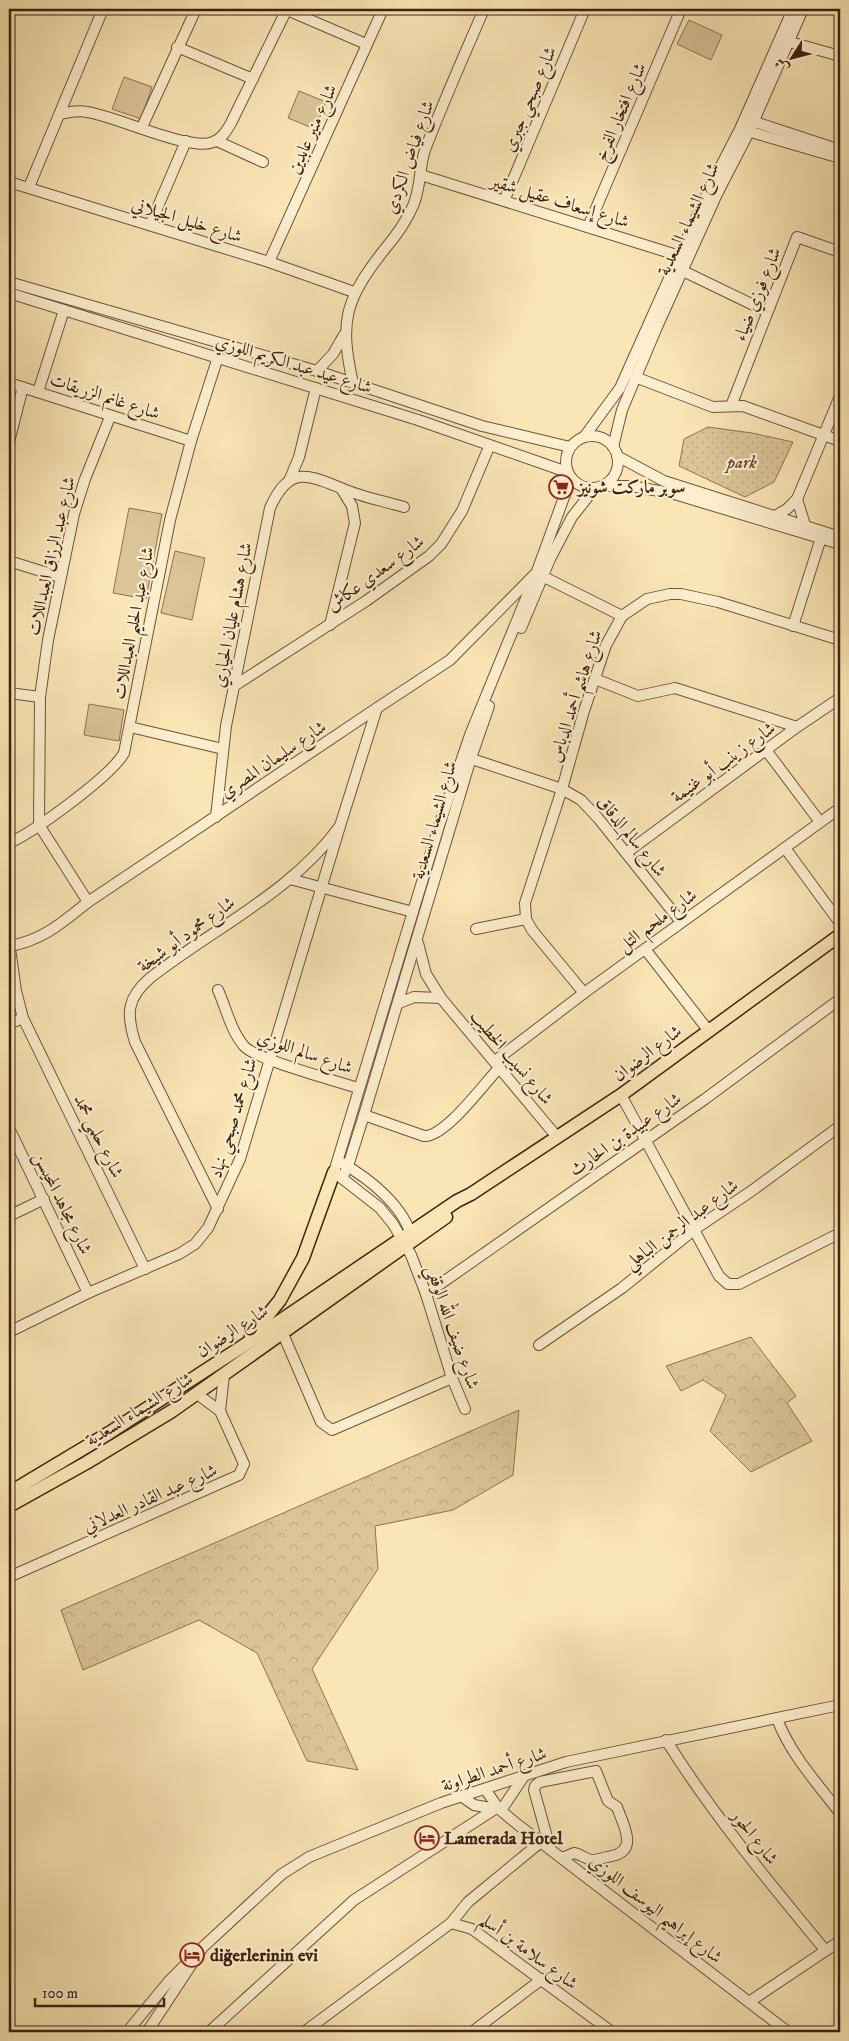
<svg xmlns="http://www.w3.org/2000/svg" width="849" height="2041" font-family="'IM FELL DW Pica',Amiri,serif">
<style>
.green{fill:#dac498;stroke:#8b7354}
.forest{fill:url(#forest-crowns);stroke:#8b7354}
.park{fill:url(#park-dots);stroke:#8b7354}
.lines{fill:none;stroke-linecap:round;stroke-linejoin:round}
.minor-casing{stroke:#6c533a;stroke-width:12}
.major-casing{stroke:#3c2211;stroke-width:15}
.minor{stroke:#fceece;stroke-width:10}
.major{stroke:#fae5b4;stroke-width:12}
.labels{text-anchor:middle;stroke-width:4.5;stroke-linejoin:round;paint-order:stroke}
.street-label{font-size:18px;fill:#3c2211;stroke:#fceece}
.park-label{font-size:18px;font-style:italic;fill:#644a33;stroke:#fceece}
.poi-label{font-size:18px;font-weight:bold;fill:#3c2211;stroke:#fceece;text-anchor:start}
</style>
<defs>
<pattern id="forest-crowns" width="20" height="18" patternUnits="userSpaceOnUse" patternTransform="scale(1.25)"><rect width="20" height="18" fill="#dac498"/><path d="M2 6a3 3 0 1 1 6 0M12 15a3 3 0 1 1 6 0" fill="none" stroke="#bca882"/></pattern>
<pattern id="park-dots" width="8" height="8" patternUnits="userSpaceOnUse" patternTransform="scale(1.25)"><rect width="8" height="8" fill="#dac498"/><path d="M2 2h.1M6 6h.1" fill="none" stroke="#bca882" stroke-width="1.8" stroke-linecap="round"/></pattern>
</defs>
<rect width="100%" height="100%" fill="#fae5b4"/>
<filter id="stains"><feTurbulence type="fractalNoise" baseFrequency=".004" numOctaves="4"/><feColorMatrix values="0 0 0 0 .2 0 0 0 0 .09 0 0 0 0 .02 0 0 0 .5 -.17"/></filter>
<radialGradient id="worn" r=".72"><stop offset=".6" stop-color="#630" stop-opacity="0"/><stop offset="1" stop-color="#630" stop-opacity=".3"/></radialGradient>
<!-- green -->
<g class="green">
<polygon points="689,20 722,35 711,60 677,44"/>
<polygon points="124,77 152,87 141,119 112,109"/>
<polygon points="299,91 326,102 315,129 288,118"/>
<polygon points="129,508 162,514 146,599 113,593"/>
<polygon points="175,551 205,558 192,620 161,613"/>
<polygon points="89,704 124,710 119,741 84,735"/>
</g>
<!-- forest -->
<g class="forest">
<polygon points="751,1337 796,1396 787,1403 812,1441 751,1472 710,1431 726,1395 703,1380 681,1391 666,1366"/>
<polygon points="519,1410 513,1475 453,1510 375,1526 378,1569 312,1669 358,1770 307,1761 257,1653 199,1620 83,1670 61,1610"/>
</g>
<!-- park -->
<polygon class="park" points="708,427 752,433 793,442 774,482 745,497 679,466 684,439"/>
<g class="lines">
<!-- minor casing -->
<g class="minor-casing">
<g id="minor">
<polyline points="287,10 366,44"/>
<polyline points="783,40 840,56"/>
<polyline points="177,47 253,79"/>
<path d="M 61,114 C 70,112 78,110 87,112 C 116,116 190,152 213,142 C 222,139 227,130 231,123 L 287,9"/>
<polyline points="749,120 840,150"/>
<polyline points="142,127 196,9"/>
<polyline points="744,130 840,158"/>
<polyline points="217,141 263,162"/>
<polyline points="421,175 683,257"/>
<polyline points="9,182 269,262 354,292"/>
<polyline points="29,187 103,9"/>
<polyline points="504,201 585,9"/>
<polyline points="150,225 186,141"/>
<polyline points="588,227 681,9"/>
<polyline points="269,262 383,9"/>
<polyline points="683,271 766,311"/>
<polyline points="9,282 317,371 482,426 570,447"/>
<polyline points="9,293 418,420 567,472"/>
<polyline points="317,371 333,354 344,335"/>
<polyline points="635,377 713,407 743,406 840,441"/>
<polyline points="9,383 191,441"/>
<path d="M 353,383 C 339,321 345,300 384,250 C 396,236 406,222 413,206 C 421,188 419,168 425,150 C 443,102 464,56 484,9"/>
<polyline points="38,392 64,310"/>
<polyline points="731,406 797,237 840,252"/>
<circle cx="592" cy="462" r="26"/>
<polyline points="584,437 620,388 710,187 740,129 793,9"/>
<polyline points="9,442 23,387"/>
<polyline points="613,447 622,410 657,327 717,194 749,132 803,9"/>
<polyline points="617,456 664,481 840,537"/>
<polyline points="289,481 299,457 316,388"/>
<polyline points="602,486 630,486 671,493 840,544"/>
<polyline points="797,499 805,525"/>
<polyline points="775,516 787,509 797,499 840,396"/>
<polyline points="9,561 60,577"/>
<polyline points="538,574 622,616"/>
<polyline points="330,625 355,523 352,506 341,488"/>
<polyline points="793,626 821,538"/>
<polyline points="521,628 550,559 572,517 595,488"/>
<polyline points="595,679 638,696 675,688 797,727"/>
<polyline points="234,686 366,601 429,556 441,544 462,511 489,447"/>
<polyline points="9,693 40,697"/>
<polyline points="130,727 223,749"/>
<polyline points="766,750 820,822"/>
<polyline points="466,757 562,789 581,800 598,818 681,922"/>
<path d="M 216,817 L 226,726 L 270,508 C 289,466 306,474 341,488 C 361,497 384,501 404,507"/>
<path d="M 9,843 C 34,832 111,776 124,753 L 170,520 L 191,441 L 218,357"/>
<polyline points="785,848 840,923"/>
<polyline points="626,853 797,727 840,698"/>
<polyline points="290,879 413,912"/>
<polyline points="88,902 39,825 40,697 48,640 74,514 85,479 110,417"/>
<polyline points="476,929 526,919"/>
<polyline points="9,941 16,991 23,1018 145,1269"/>
<polyline points="418,943 426,974 441,998 557,1137"/>
<path d="M 9,946 C 42,941 63,922 88,902 L 377,708 L 450,660 L 535,574"/>
<polyline points="645,949 708,1030"/>
<path d="M 218,990 C 226,1008 231,1031 244,1046 C 254,1059 337,1081 358,1088"/>
<polyline points="584,993 532,930 526,919 525,903 562,789 584,711 606,645 622,616 647,599 670,594 681,594 718,602 840,640"/>
<polyline points="399,1003 414,997 441,998"/>
<polyline points="9,1024 23,1018"/>
<polyline points="495,1061 584,993 840,808"/>
<polyline points="621,1095 719,1276 728,1284 739,1284 840,1233"/>
<path d="M 364,1115 L 424,1136 C 445,1138 485,1082 500,1067"/>
<polyline points="9,1128 88,1293"/>
<path d="M 342,1163 C 370,1179 405,1207 412,1239"/>
<polyline points="342,1178 348,1166 364,1115 471,758 489,706"/>
<path d="M 218,1209 L 135,1042 C 126,1013 127,998 150,978 C 214,928 292,892 340,826 L 377,708"/>
<polyline points="9,1216 44,1199"/>
<polyline points="426,1294 705,1099 840,999"/>
<polyline points="9,1332 88,1293 179,1254 195,1244 208,1228 240,1159 340,826"/>
<polyline points="283,1334 321,1422 332,1430 452,1378"/>
<polyline points="539,1345 622,1288 695,1229 750,1192 840,1126"/>
<polyline points="465,1409 452,1378 426,1294 411,1255 393,1224 380,1208 334,1172 439,826 470,735 536,574 571,478"/>
<polyline points="220,1411 224,1375"/>
<polyline points="9,1577 239,1475 244,1464 220,1411 197,1394"/>
<path d="M 777,1719 C 791,1755 817,1783 840,1813"/>
<path d="M 666,1740 C 713,1815 769,1882 825,1950"/>
<polyline points="485,1789 499,1809 517,1824 788,2032"/>
<polyline points="461,1796 474,1805 496,1809"/>
<polyline points="504,1806 524,1776"/>
<path d="M 451,1923 L 468,1902 L 547,1837 L 534,1790 L 535,1786 L 540,1782 L 596,1771 L 608,1801 L 617,1807 C 623,1825 639,1850 612,1856 C 606,1857 598,1860 592,1860 C 586,1859 580,1854 574,1853 L 562,1858"/>
<polyline points="749,2002 840,1941"/>
<polyline points="127,2032 169,1981 190,1960"/>
<polyline points="147,2032 203,1947 282,1874 309,1857 441,1803 566,1762 840,1705"/>
<polyline points="209,2032 354,1900 495,1809"/>
<polyline points="304,2032 451,1923 472,1929 612,2032"/>
<polyline points="472,2032 542,1979"/>
</g>
</g>
<!-- major casing -->
<g class="major-casing">
<g id="major">
<polyline points="251,1336 280,1300 303,1258 334,1172"/>
<polyline points="9,1493 109,1433 243,1346 457,1201 471,1194 621,1095 840,935"/>
<polyline points="9,1506 86,1463 172,1411 446,1217"/>
</g>
</g>
<!-- minor -->
<use href="#minor" class="minor"/>
<!-- major -->
<use href="#major" class="major"/>
</g>
<!-- icons -->
<defs>
<g id="supermarket-ring" transform="scale(1.25)"><circle r="9.5" fill="#fceece" stroke="#8f2418" stroke-width="1.5"/><path d="M-6-5.5h2.5l.6 2H6L4.5 2H-2.5L-4.4-4H-6ZM-1.5 3.2a1.3 1.3 0 1 0 .1 0ZM3 3.2a1.3 1.3 0 1 0 .1 0Z" fill="#8f2418"/></g>
<g id="hotel-ring" transform="scale(1.25)"><circle r="9.5" fill="#fceece" stroke="#8f2418" stroke-width="1.5"/><path d="M-6-4.5h1.5V1H6V5H4.5V3h-9V5H-6ZM-4 0a1.8 1.8 0 1 1 3.6 0ZM.5 0V-2.5h3Q6-2.5 6 0Z" fill="#8f2418"/></g>
</defs>
<g fill-rule="evenodd">
<use href="#supermarket-ring" x="561" y="487"/>
<use href="#hotel-ring" x="427" y="1838"/>
<use href="#hotel-ring" x="192" y="1955"/>
</g>
<g class="labels">
<!-- street labels -->
<g class="street-label">
<text transform="translate(529 99) rotate(-67)" y="6">شارع صبحي جبري</text>
<text transform="translate(620 112) rotate(-67)" y="6">شارع افتخار الفرخ</text>
<text transform="translate(312 129) rotate(-66)" y="6">شارع منير عابدين</text>
<text transform="translate(409 157) rotate(-71)" y="6">شارع فياض الكردي</text>
<text transform="translate(560 201) rotate(17)" y="6">شارع إسعاف عقيل شقير</text>
<text transform="translate(688 219) rotate(-65)" y="6">شارع الشيماء السعدية</text>
<text transform="translate(187 220) rotate(17)" y="6">شارع خليل الجيلاني</text>
<text transform="translate(757 294) rotate(-68)" y="6">شارع فوزي ضياء</text>
<text transform="translate(294 364) rotate(17)" y="6">شارع عيد عبد الكريم اللوزي</text>
<text transform="translate(105 396) rotate(18)" y="6">شارع غانم الزريقات</text>
<text transform="translate(51 556) rotate(-77)" y="6">شارع عبد الرزاق العبداللات</text>
<text transform="translate(375 573) rotate(-36)" y="6">شارع سعدي عكاش</text>
<text transform="translate(232 615) rotate(-79)" y="6">شارع هشام عليان الحياري</text>
<text transform="translate(133 623) rotate(-79)" y="6">شارع عبد الحليم العبداللات</text>
<text transform="translate(575 696) rotate(-72)" y="6">شارع هاشم أحمد الدباس</text>
<text transform="translate(273 759) rotate(-34)" y="6">شارع سليمان المصري</text>
<text transform="translate(723 762) rotate(-36)" y="6">شارع زينب أبو غنيمة</text>
<text transform="translate(434 820) rotate(-74)" y="6">شارع الشيماء السعدية</text>
<text transform="translate(632 836) rotate(51)" y="6">شارع سالم الدقاق</text>
<text transform="translate(657 920) rotate(-36)" y="6">شارع ملحم التل</text>
<text transform="translate(186 934) rotate(-36)" y="6">شارع محمود أبو شيخة</text>
<text transform="translate(305 1052) rotate(19)" y="6">شارع سالم اللوزي</text>
<text transform="translate(647 1053) rotate(-37)" y="6">شارع الرضوان</text>
<text transform="translate(512 1057) rotate(50)" y="6">شارع نسيب الخطيب</text>
<text transform="translate(233 1118) rotate(-73)" y="6">شارع محمد صبحي نهاد</text>
<text transform="translate(625 1134) rotate(-35)" y="6">شارع عبيدة بن الحارث</text>
<text transform="translate(99 1136) rotate(64)" y="6">شارع حلمي محمد</text>
<text transform="translate(63 1203) rotate(64)" y="6">شارع مجاهد المحيسن</text>
<text transform="translate(681 1224) rotate(-37)" y="6">شارع عبد الرحمن الباهلي</text>
<text transform="translate(453 1327) rotate(71)" y="6">شارع ضيف الله الوقفي</text>
<text transform="translate(232 1331) rotate(-33)" y="6">شارع الرضوان</text>
<text transform="translate(139 1409) rotate(-32)" y="6">شارع الشيماء السعدية</text>
<text transform="translate(150 1498) rotate(-24)" y="6">شارع عبد القادر العدلاني</text>
<text transform="translate(494 1769) rotate(-18)" y="6">شارع أحمد الطراونة</text>
<text transform="translate(755 1837) rotate(52)" y="6">شارع الحور</text>
<text transform="translate(656 1909) rotate(38)" y="6">شارع إبراهيم اليوسف اللوزي</text>
<text transform="translate(529 1951) rotate(36)" y="6">شارع سلامة بن أسلم</text>
</g>
<!-- park labels -->
<g class="park-label">
<text x="742" y="468">park</text>
</g>
<!-- poi labels -->
<g class="poi-label">
<text x="578" y="493">سوبر ماركت شونيز</text>
<text x="444" y="1844">Lamerada Hotel</text>
<text x="210" y="1961">diğerlerinin evi</text>
</g>
</g>
<!-- margin -->
<rect width="849" height="2041" fill="none" stroke="#fae5b4" stroke-width="30"/>
<rect x="10" y="10" width="829" height="2021" fill="none" stroke="#3c2211" stroke-width="2.5"/>
<rect x="15" y="15" width="819" height="2011" fill="none" stroke="#3c2211"/>
<!-- north arrow -->
<g transform="translate(792 58) rotate(234)" stroke="#fceece" stroke-width="4" paint-order="stroke">
<path d="M0-4L9 19L0 12L-9 19Z" fill="#3c2211"/>
<text y="-8" font-size="14" font-weight="bold" text-anchor="middle" fill="#3c2211">ش</text>
</g>
<!-- scale -->
<path d="M35 1998v8h129v-8" fill="none" stroke="#3c2211" stroke-width="2.5"/>
<text x="42" y="1998" font-size="15" fill="#3c2211" stroke="#fceece" stroke-width="4" paint-order="stroke">100 m</text>
<rect width="100%" height="100%" filter="url(#stains)"/>
<rect width="100%" height="100%" fill="url(#worn)"/>
</svg>
